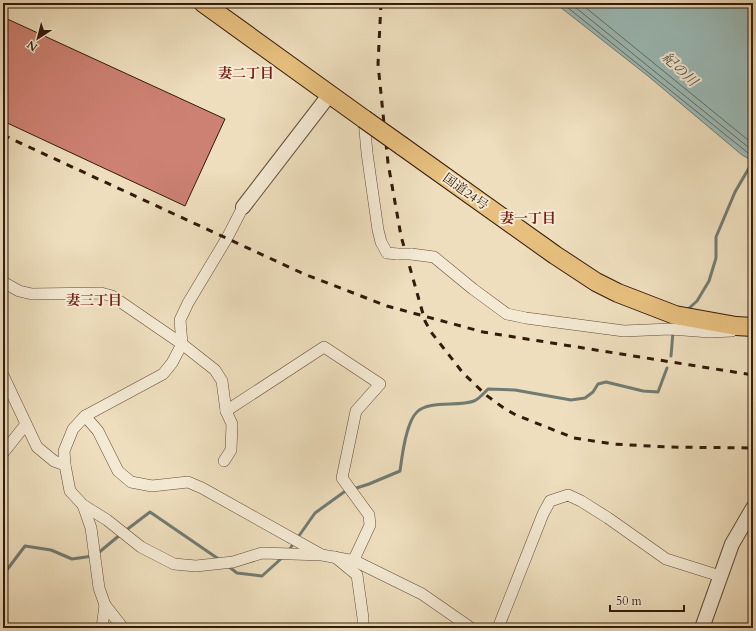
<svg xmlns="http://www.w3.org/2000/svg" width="756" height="631" font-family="Cardo,'Noto Serif JP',serif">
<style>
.water{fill:#9bbbb8;stroke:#717b72}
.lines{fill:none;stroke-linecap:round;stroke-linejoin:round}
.shore{stroke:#676a61;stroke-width:1}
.stream{stroke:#717b72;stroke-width:3}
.building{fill:#cd8173;stroke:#331a0a}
.minor-casing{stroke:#624b37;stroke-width:12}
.tertiary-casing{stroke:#624b37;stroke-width:16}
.trunk-casing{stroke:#331a0a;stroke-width:20}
.minor{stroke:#f4ead4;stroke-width:11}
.tertiary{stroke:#f4ead4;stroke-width:14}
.trunk{stroke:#e7bf7e;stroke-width:18}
.rail{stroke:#331a0a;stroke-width:3;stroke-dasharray:7 7;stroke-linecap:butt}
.minor-bridge-casing{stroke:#624b37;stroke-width:12;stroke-linecap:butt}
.trunk-bridge-casing{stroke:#331a0a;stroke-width:20;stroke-linecap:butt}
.minor-bridge{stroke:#f4ead4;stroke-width:11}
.trunk-bridge{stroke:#e7bf7e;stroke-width:18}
.labels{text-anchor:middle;stroke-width:4;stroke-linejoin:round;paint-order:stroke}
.street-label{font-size:13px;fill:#331a0a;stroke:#f4ead4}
.water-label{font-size:14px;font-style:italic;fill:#524a3e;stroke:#f4ead4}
.neighbourhood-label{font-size:14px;font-weight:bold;fill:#7a1f14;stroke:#f4ead4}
</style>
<rect width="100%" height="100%" fill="#eedebd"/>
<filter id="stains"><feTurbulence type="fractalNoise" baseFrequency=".005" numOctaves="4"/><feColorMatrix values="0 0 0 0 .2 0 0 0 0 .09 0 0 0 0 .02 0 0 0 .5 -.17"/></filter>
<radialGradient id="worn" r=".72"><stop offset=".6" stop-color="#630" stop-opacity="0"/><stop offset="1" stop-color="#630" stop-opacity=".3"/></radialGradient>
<!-- water -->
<polygon class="water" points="555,3 745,3 753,8 753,161 742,155 648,76"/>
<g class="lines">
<!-- shore -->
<g class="shore">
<polyline points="562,3 753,157"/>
<polyline points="570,3 753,151"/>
<polyline points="580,3 753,144"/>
</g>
<!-- stream -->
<g class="stream">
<polyline points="686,311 697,301 709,281 716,258 716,237 735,192 753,161"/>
<polyline points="671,356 673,332"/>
<polyline points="125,531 150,512 220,560"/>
<path d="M 289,550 L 315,513 L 344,492 L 369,484 L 400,471 C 402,456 406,422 417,412 C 429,400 458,407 474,401 C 479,399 484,393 488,389 L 515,390 L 571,400 L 585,398 L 593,392 L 598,384 L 606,382 L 643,391 L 658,392 L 667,368"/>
<polyline points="97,554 121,534"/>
<polyline points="228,566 237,573 262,576 283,557"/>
<polyline points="3,575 25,546 51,550 72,559 93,556"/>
</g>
</g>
<!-- building -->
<polygon class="building" points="3,17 225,119 185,206 3,121"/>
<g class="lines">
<!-- minor casing -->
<g class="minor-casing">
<g id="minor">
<polyline points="364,119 367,153 378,230 381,242 387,253 398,254"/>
<polyline points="411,254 434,257 473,289 507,314 526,318 624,331 670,329 710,332 732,331"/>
<polyline points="3,282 19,291 32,294 101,293 112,296 182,344 215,370 222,381 226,411 232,424 231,450 224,461"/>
<polyline points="3,375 37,447 54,461 65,465"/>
<polyline points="226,411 324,347 380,384 356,411 342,478 369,515 370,525 356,555 355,561 322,555 262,553 233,562 196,566 174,564 141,547 107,520 83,505 70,491 65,465 64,451 73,429 85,416 163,374 172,363 182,344 180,320 188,303 227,238 243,207"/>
<polyline points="85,416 98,431 118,471 131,482 152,486 188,482 202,488 320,554"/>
<polyline points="3,453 26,424"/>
<polyline points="83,505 91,528 99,588 105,605 123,628"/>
<polyline points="335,557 357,575 363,618 363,628"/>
<polyline points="355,561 422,594 471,628"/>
<polyline points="102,628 105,605"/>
<polyline points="498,628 543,514 550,501 568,495 581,501 608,518 666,559 720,576"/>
</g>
</g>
<!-- tertiary casing -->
<g class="tertiary-casing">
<g id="tertiary">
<polyline points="243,207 330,94"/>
<polyline points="702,628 732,544 753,508"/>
</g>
</g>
<!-- trunk casing -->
<g class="trunk-casing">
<g id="trunk">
<polyline points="203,3 364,119"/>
<polyline points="402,146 555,255 596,282 618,293 675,315 736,326 753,327"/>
</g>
</g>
<!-- minor -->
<use href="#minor" class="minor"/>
<!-- tertiary -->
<use href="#tertiary" class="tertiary"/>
<!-- trunk -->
<use href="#trunk" class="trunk"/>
<!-- rail -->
<g class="rail">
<polyline points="381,3 378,64 388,163 401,236 425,321 431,332 463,373 486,395 505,409 516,415 574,438 613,444 667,447 753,448"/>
<polyline points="3,135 304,274 387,306 483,332 753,375"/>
</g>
<!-- minor-bridge casing -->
<g class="minor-bridge-casing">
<polyline id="minor-bridge" points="398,254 411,254"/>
</g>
<!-- trunk-bridge casing -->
<g class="trunk-bridge-casing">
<polyline id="trunk-bridge" points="364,119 402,146"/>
</g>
<!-- minor-bridge -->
<use href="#minor-bridge" class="minor-bridge"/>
<!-- trunk-bridge -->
<use href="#trunk-bridge" class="trunk-bridge"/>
</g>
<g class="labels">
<!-- street labels -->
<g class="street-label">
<text transform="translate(466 191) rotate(36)" y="5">国道24号</text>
</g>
<!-- water labels -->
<g class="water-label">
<text transform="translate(680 69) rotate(43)" y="5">紀の川</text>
</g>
<!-- neighbourhood labels -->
<g class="neighbourhood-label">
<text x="246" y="78">妻二丁目</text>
<text x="528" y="223">妻一丁目</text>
<text x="94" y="305">妻三丁目</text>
</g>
</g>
<!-- margin -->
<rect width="756" height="631" fill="none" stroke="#eedebd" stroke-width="16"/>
<rect x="4" y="4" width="748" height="623" fill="none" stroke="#331a0a" stroke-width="2"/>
<rect x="8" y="8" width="740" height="615" fill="none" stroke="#331a0a"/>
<!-- north arrow -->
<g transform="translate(38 38) rotate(216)" stroke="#f4ead4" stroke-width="3" paint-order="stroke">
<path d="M0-3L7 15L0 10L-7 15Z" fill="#331a0a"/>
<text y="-6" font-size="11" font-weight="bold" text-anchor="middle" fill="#331a0a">N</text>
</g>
<!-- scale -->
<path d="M610 605v6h74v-6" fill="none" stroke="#331a0a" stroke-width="2"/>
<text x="616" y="605" font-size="12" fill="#331a0a" stroke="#f4ead4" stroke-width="3" paint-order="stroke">50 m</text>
<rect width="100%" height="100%" filter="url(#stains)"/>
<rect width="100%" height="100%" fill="url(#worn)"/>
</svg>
